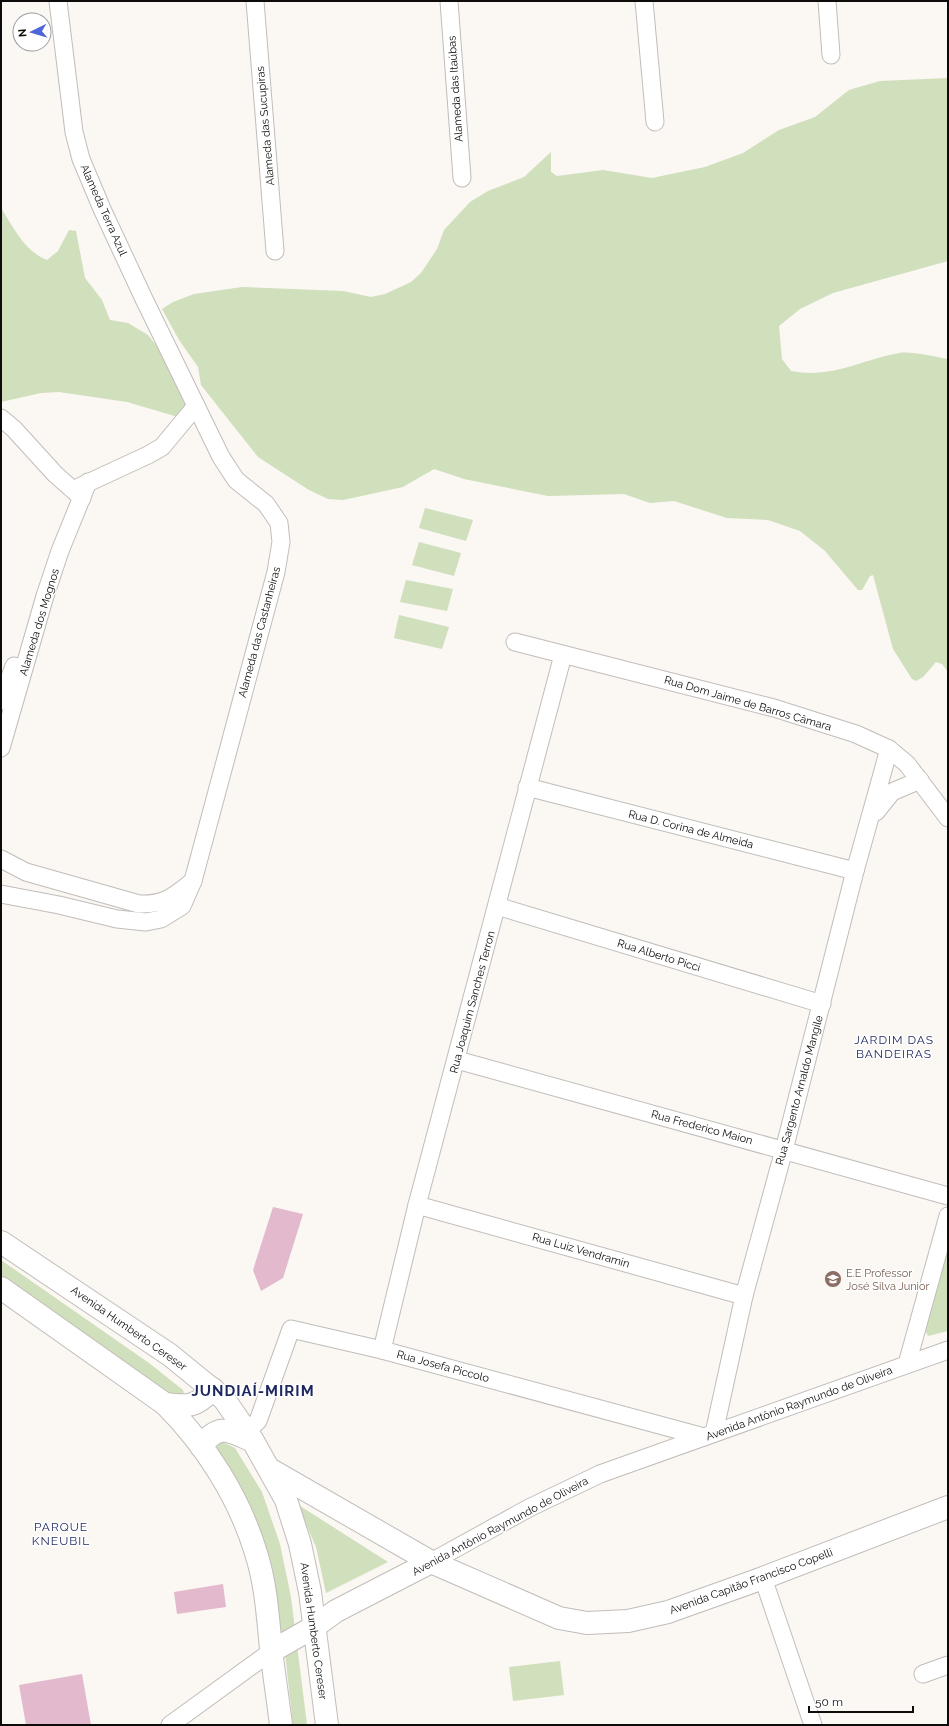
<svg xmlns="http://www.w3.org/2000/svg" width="949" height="1726" font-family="Raleway,sans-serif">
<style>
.green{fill:#d0dfbc}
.building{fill:#e2b9cd}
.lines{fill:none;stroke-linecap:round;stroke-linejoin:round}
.minor-casing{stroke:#c1bdba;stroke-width:19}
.secondary-casing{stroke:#c1bdba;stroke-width:24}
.primary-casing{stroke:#c1bdba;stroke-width:24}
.minor{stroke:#fff;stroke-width:17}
.secondary{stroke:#fff;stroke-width:22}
.primary{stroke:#fff;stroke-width:22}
.labels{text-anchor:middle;stroke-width:3;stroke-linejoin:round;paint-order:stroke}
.street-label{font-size:11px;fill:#0d0c0b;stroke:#fff}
.education-label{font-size:11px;fill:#785e54;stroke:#fff;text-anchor:start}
.neighbourhood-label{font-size:12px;letter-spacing:1px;fill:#1c275f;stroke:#fff}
.district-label{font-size:15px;font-weight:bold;letter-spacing:1px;fill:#1c275f;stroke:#fff}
</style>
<rect width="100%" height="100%" fill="#fbf7f3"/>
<!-- green -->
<g class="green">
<path d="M 948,78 L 948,261 L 833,293 L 800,309 L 779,326 L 782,359 L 791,371 C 831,379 861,360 899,353 C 911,351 935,357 948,359 L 948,672 L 942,664 L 936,662 L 923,677 L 916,681 L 912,679 L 893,649 L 873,575 L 870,576 L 862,590 L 858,590 L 825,551 L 800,531 L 768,520 L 727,518 L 674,501 L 650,503 L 624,494 L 548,496 L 464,479 L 434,469 L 403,487 L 343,500 L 328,499 L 309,490 L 258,457 L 201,385 L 198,367 L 179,340 L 162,309 L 173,302 L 194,294 L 242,287 L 343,291 L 371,297 L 385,294 L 411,282 L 421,273 L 437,249 L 444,230 L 470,202 L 488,191 L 524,177 L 551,152 L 551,172 L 557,176 L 603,170 L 652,178 L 705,167 L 743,153 L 779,130 L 815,117 L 849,90 L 880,81 Z"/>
<path d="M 1,208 C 14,228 24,251 47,260 L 58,251 L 69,230 L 76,231 L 85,278 L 102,300 L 110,320 L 128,323 L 148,335 L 178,373 L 187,407 L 178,417 L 127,402 L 59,392 L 41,393 L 1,402 Z"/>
<polygon points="425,508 473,520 466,541 419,528"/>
<polygon points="419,542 461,553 454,576 412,565"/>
<polygon points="406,580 453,589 447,611 400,602"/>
<polygon points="399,615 449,627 442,649 394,638"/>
<polygon points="948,1233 948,1331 928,1336 923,1326"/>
<polygon points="1,1260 149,1363 183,1390 185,1398 177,1400 1,1277"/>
<polygon points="221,1441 235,1448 262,1492 280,1544 291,1597 307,1725 293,1725 284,1644 258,1538 215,1450"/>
<polygon points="297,1504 388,1562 326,1593 316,1547"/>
<polygon points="560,1661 564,1695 513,1701 509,1667"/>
</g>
<!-- building -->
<g class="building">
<polygon points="273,1207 303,1214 283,1278 261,1291 253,1270"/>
<polygon points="223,1584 226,1607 177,1614 174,1592"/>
<polygon points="82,1674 91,1725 26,1725 19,1685"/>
</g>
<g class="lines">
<!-- minor casing -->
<g class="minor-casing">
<g id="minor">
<polyline points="255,1 275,251"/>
<polyline points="449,1 462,178"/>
<polyline points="644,1 655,122"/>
<polyline points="827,1 831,55"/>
<polyline points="1,418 14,429 55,474 82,498"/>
<polyline points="79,487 148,455 162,447 196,406"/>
<polyline points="515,642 774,708 856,734 889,749 907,764 948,818"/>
<polyline points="1,701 14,666"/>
<polyline points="1,748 45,596 60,551 88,482"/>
<polyline points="527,787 855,871"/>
<polyline points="876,812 892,792 920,780"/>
<path d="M 1,859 L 26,872 L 139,904 C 165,905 174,896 193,881"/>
<polyline points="1,894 59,905 117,919 146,922 161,919 182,906 193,881 276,572 281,542 279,523 266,504 236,480 221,457 144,299 102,209 81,159 74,132 58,1"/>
<polyline points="497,906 822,1004"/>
<polyline points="457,1060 948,1196"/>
<polyline points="417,1205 744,1296"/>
<polyline points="382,1350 417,1205 563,655"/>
<polyline points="907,1364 948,1216"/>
<polyline points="247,1431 258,1421 291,1329 382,1350 704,1437"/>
<polyline points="714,1433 744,1296 784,1150 855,871 889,749"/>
<polyline points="431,1562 529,1508 600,1474 948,1350"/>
<polyline points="763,1578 813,1725"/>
<polyline points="923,1674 948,1665"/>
<polyline points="170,1725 272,1651"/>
</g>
</g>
<!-- secondary casing -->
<g class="secondary-casing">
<g id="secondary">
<polyline points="271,1470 431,1562 559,1618 587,1623 628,1621 668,1612 763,1578 948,1507"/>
<polyline points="272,1651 314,1627 336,1611 431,1562"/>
</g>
</g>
<!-- primary casing -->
<g class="primary-casing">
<g id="primary">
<polyline points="1,1242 170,1355 224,1399 253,1441 286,1500 300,1544 310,1592 327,1725"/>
<path d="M 1,1288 L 165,1404 C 206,1445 239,1497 256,1553 C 266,1584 268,1618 271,1649 C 274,1675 278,1700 281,1725"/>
<path d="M 165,1404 C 188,1407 196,1407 213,1389"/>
<path d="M 201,1446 C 220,1422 229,1431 253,1441"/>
</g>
</g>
<!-- minor -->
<use href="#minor" class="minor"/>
<!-- secondary -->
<use href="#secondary" class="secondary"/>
<!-- primary -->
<use href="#primary" class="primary"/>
</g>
<!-- icons -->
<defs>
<g id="school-disc" transform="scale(0.9)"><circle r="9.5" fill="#8d6e63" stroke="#fff"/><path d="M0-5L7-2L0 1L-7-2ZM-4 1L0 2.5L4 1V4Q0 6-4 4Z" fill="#fff"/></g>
</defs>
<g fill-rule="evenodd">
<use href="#school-disc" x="833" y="1279"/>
</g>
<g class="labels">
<!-- street labels -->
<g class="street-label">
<text transform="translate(455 89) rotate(-94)" y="4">Alameda das Itaúbas</text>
<text transform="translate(265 126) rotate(-95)" y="4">Alameda das Sucupiras</text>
<text transform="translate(104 210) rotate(66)" y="4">Alameda Terra Azul</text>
<text transform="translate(39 622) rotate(-73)" y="4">Alameda dos Mognos</text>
<text transform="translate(259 632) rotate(-75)" y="4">Alameda das Castanheiras</text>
<text transform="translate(748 703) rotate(16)" y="4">Rua Dom Jaime de Barros Câmara</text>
<text transform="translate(691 829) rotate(14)" y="4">Rua D. Corina de Almeida</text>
<text transform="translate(659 955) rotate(17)" y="4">Rua Alberto Picci</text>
<text transform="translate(472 1002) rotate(-75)" y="4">Rua Joaquim Sanches Terron</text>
<text transform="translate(799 1090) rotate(-75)" y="4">Rua Sargento Arnaldo Mangile</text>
<text transform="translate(702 1127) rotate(15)" y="4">Rua Frederico Maion</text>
<text transform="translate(581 1250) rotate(16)" y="4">Rua Luiz Vendramin</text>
<text transform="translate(129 1328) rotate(35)" y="4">Avenida Humberto Cereser</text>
<text transform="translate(443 1366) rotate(15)" y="4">Rua Josefa Piccolo</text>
<text transform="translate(799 1403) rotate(-20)" y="4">Avenida Antônio Raymundo de Oliveira</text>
<text transform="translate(500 1526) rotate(-28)" y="4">Avenida Antônio Raymundo de Oliveira</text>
<text transform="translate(751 1581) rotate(-20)" y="4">Avenida Capitão Francisco Copelli</text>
<text transform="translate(314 1631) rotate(82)" y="4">Avenida Humberto Cereser</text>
</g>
<!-- education labels -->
<g class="education-label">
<text x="846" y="1277">E.E Professor<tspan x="846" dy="13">José Silva Junior</tspan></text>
</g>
<!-- neighbourhood labels -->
<g class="neighbourhood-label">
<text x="894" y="1044">JARDIM DAS<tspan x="894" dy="14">BANDEIRAS</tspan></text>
<text x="61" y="1531">PARQUE<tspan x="61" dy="14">KNEUBIL</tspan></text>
</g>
<!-- district labels -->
<g class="district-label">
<text x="253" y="1396">JUNDIAÍ-MIRIM</text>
</g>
</g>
<!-- border -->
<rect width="949" height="1726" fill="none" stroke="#0d0c0b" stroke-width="4"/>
<!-- north arrow -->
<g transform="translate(32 32) rotate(265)"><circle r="19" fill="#ffffff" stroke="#9e9e9d"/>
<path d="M0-3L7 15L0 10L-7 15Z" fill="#4f65da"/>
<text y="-6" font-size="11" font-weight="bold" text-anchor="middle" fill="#0d0c0b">N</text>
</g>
<!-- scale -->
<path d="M809 1706v6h104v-6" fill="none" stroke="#0d0c0b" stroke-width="2"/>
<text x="815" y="1706" font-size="12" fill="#0d0c0b" stroke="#ffffff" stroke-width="3" paint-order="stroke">50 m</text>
</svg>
